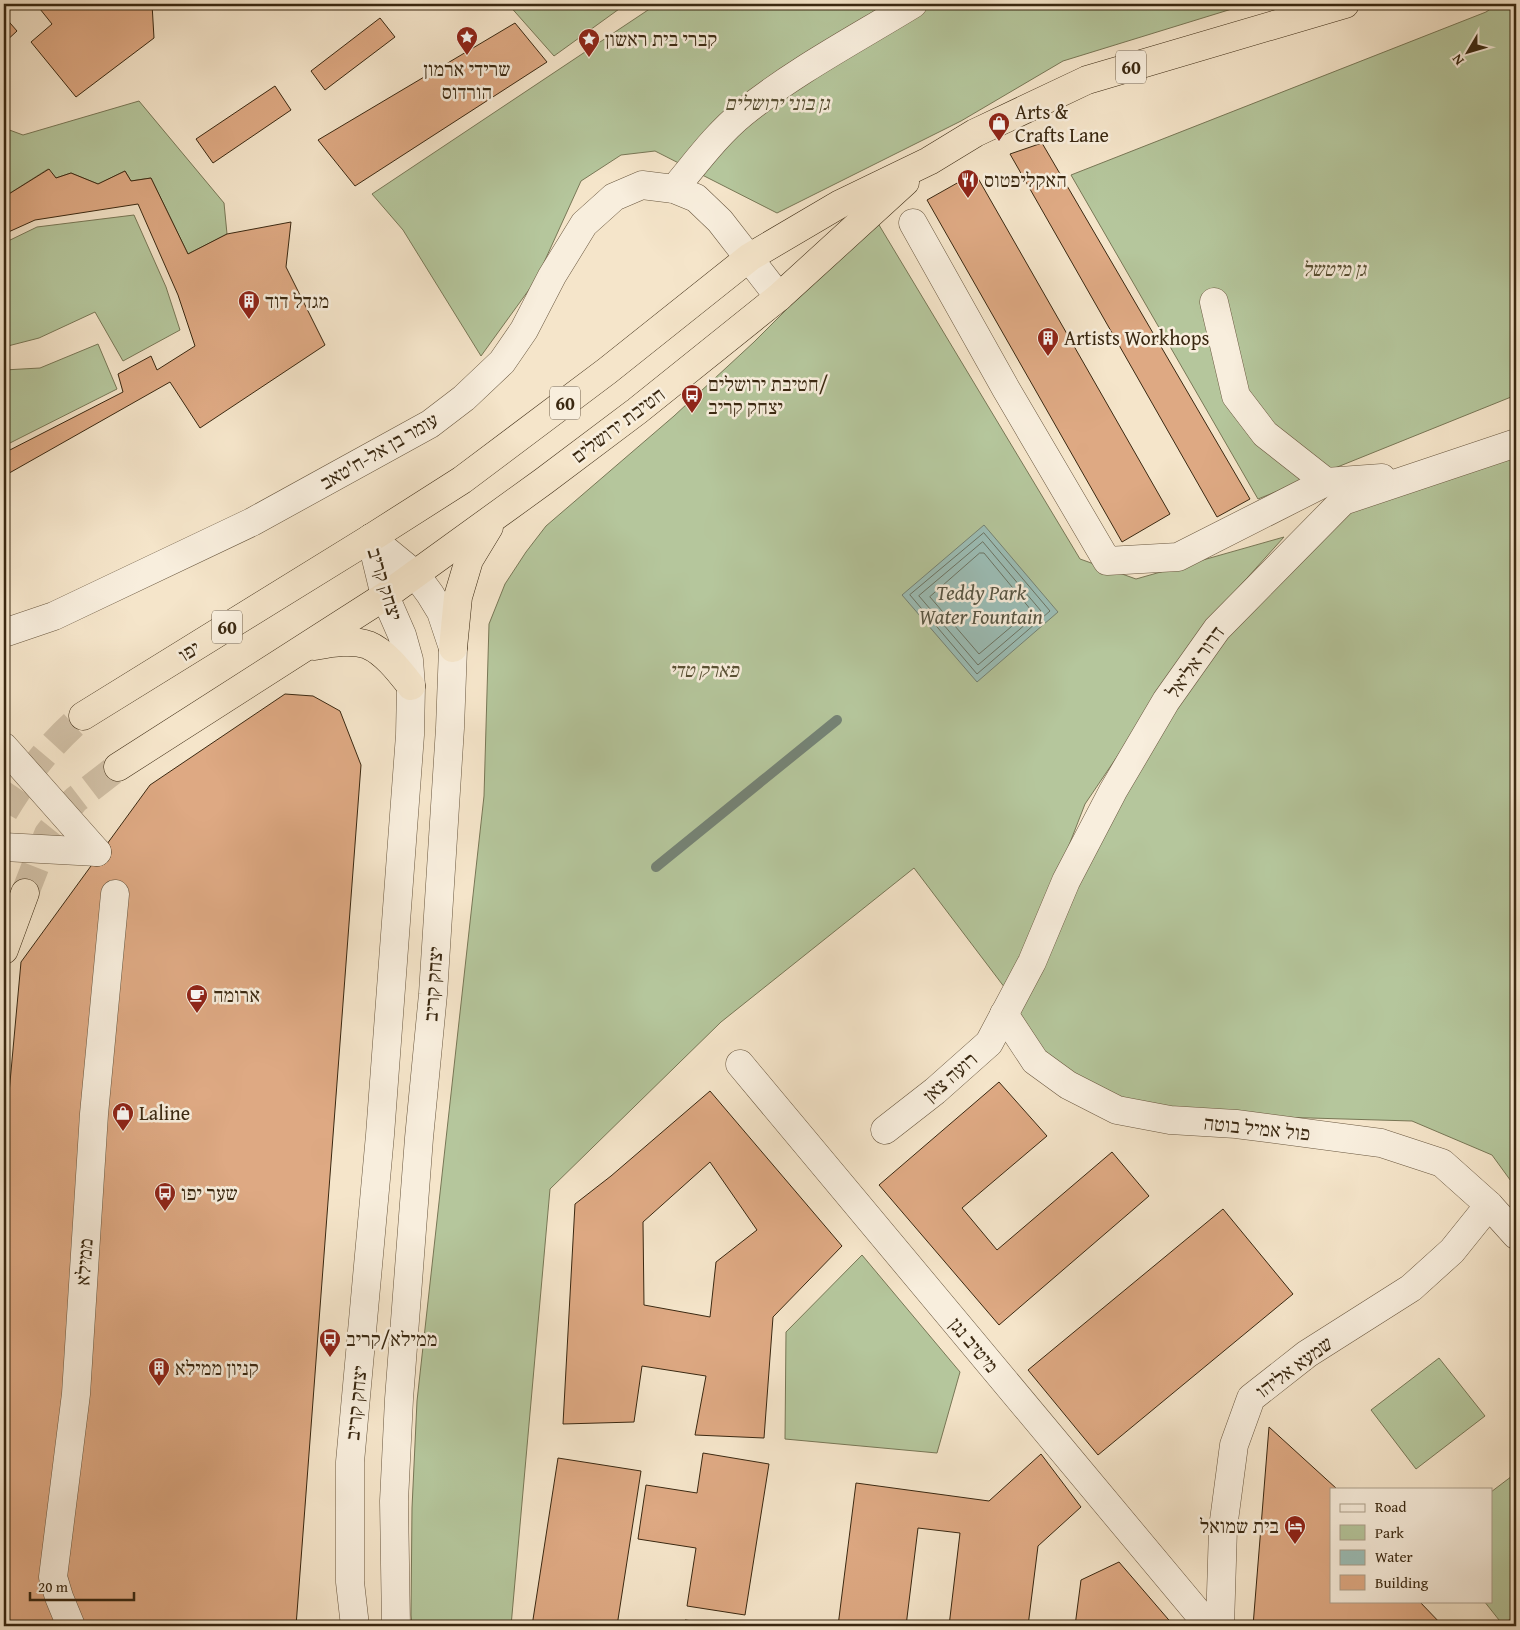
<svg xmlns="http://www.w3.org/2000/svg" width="1520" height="1630" font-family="'Gentium Book Plus','Frank Ruhl Libre',serif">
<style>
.green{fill:#b5c69c;stroke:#787756}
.water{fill:#9cbfb8;stroke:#758375}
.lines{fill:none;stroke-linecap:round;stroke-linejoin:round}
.shore{stroke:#6b7464;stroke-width:1}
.stream{stroke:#758375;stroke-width:10}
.building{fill:#dea983;stroke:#3a2811;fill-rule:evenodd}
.highway-tunnel{stroke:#d0bfa5;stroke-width:28;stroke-dasharray:28 14;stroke-linecap:butt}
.minor-casing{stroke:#69573f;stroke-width:29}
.highway-casing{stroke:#3a2811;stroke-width:29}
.minor{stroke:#f8eedd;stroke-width:28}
.highway{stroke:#f5e5ca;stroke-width:28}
.labels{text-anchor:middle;stroke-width:5;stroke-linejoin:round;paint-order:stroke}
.shield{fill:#f8eedd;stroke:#73634e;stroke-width:1}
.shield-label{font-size:19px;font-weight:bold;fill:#3a2811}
.poi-label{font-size:20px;fill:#3a2811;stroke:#f8eedd;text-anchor:start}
.park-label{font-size:20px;font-style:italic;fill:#595034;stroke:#f8eedd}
.street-label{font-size:20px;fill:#3a2811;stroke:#f8eedd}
.water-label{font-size:21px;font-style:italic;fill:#575543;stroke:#f8eedd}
</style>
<rect width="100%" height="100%" fill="#f5e5ca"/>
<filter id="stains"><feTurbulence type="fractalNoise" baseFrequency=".004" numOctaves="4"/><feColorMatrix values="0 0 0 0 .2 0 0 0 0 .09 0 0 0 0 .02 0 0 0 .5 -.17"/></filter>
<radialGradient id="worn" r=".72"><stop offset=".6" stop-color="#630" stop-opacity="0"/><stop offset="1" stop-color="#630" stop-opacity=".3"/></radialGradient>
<!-- green -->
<g class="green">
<polygon points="508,4 626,4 554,56"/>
<polygon points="657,4 1248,4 1063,61 961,121 777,213 655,151 621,155 581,181 536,280 481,356 403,230 372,194"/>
<polygon points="1498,4 1516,4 1516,395 1258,499 1071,175 1486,12"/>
<polygon points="139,101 224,203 227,234 188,254 151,178 131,181 125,171 98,184 71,173 56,178 48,169 4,197 4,128 23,135"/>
<polygon points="134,215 166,287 180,330 123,361 95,312 39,338 4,347 4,243 37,227"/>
<polygon points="876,220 1080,559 1136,579 1284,537 1211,618 1085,804 1045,907 1005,988 914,868 721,1022 550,1189 511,1626 412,1626 411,1615 412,1508 417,1401 484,796 489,624 505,584 526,552 546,526 674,416 754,342"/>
<polygon points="98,344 117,389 4,446 4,370 40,368"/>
<polygon points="1516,456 1516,1188 1492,1155 1412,1121 1175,1114 1123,1102 1045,1056 1016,1012 1057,924 1188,678 1335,516"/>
<polygon points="862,1255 960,1372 937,1453 785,1439 786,1332"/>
<polygon points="1439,1358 1485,1416 1416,1469 1371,1410"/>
<polygon points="1516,1473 1516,1614 1503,1625 1484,1601 1491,1601 1491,1492"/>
</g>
<!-- water -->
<polygon class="water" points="984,525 1058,612 977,682 902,595"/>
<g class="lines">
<!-- shore -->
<g class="shore">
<polygon points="984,533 1050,611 977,674 910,595"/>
<polygon points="983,542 1041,611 978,665 919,596"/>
<polygon points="980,553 984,553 1031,610 979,654 930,597"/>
</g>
<!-- stream -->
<polyline class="stream" points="656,867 837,720"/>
</g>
<!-- building -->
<g class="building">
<polygon points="36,4 152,4 154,38 76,97 31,42 52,24"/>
<polygon points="4,16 17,31 4,43"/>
<polygon points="380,18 395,37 325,90 311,71"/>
<polygon points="515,23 547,62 355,186 318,140"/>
<polygon points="275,86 291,110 213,163 196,139"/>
<polygon points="1042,143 1250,499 1217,517 1010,154"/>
<polygon points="49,169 56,178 71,173 98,184 125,171 131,181 151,178 188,254 227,234 291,222 286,267 325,345 200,428 170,382 4,476 4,453 123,392 118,374 151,356 157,370 195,346 178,295 138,204 35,220 4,234 4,197"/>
<polygon points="975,173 1170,514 1122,542 927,200"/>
<polygon points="285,694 313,696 340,711 361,765 296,1626 4,1626 4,1148 21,962 150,785"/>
<polygon points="999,1082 1047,1136 962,1208 997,1250 1112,1152 1149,1196 999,1325 879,1185"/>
<path d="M 710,1091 L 842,1246 L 773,1317 L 764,1438 L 695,1435 L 706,1376 L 642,1366 L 634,1422 L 563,1424 L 575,1204 L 611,1176 ZM 710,1162 L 757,1230 L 716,1262 L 710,1317 L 644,1305 L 643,1222 Z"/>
<polygon points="1223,1209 1293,1294 1098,1455 1028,1370"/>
<polygon points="1269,1427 1337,1489 1331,1489 1331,1601 1419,1601 1443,1626 1253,1626"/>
<polygon points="703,1453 769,1464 745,1615 687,1606 696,1548 638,1539 646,1485 697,1493"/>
<polygon points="1041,1454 1081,1507 1038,1546 1028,1626 949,1626 960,1533 918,1528 906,1626 838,1626 856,1483 989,1501"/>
<polygon points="558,1458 641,1471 617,1626 532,1626"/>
<polygon points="1119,1562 1174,1626 1075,1626 1081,1580"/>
<polygon points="685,1620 733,1626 684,1626"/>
</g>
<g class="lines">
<!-- highway-tunnel -->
<g class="highway-tunnel">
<path d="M 4,812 C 25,776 52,742 83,716"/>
<polyline points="25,893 48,834 75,800 118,767"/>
</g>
<!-- minor casing -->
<g class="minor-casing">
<g id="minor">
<path d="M 674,189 C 696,163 716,135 743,113 C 795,71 856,39 913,4"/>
<polyline points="913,223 1006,389 1107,561 1178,557 1326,482 1382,478"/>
<polyline points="1214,302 1236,396 1265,434 1326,482"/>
<polyline points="371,538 416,575 430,594 441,612 453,648 450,728 433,994 419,1138 399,1399 394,1501 396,1626"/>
<polyline points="4,633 54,616 252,522 430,424 464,398 502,362 524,330 552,276 584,224 614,197 642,185 674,189 696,198 720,221 779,297"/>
<polyline points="4,747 97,852"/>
<polyline points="4,847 97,852"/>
<polyline points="1004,1014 1035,1061 1068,1085 1117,1110 1170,1120 1236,1124 1381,1143 1442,1163 1489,1205 1516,1235"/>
<polyline points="740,1064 1209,1626"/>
<polyline points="885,1130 935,1091 989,1043 1032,962 1066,881 1113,791 1166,701 1217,629 1343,501 1516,443"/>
<polyline points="71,1626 59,1597 53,1577 76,1394 94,1114 115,894"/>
<polyline points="355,1626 350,1582 350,1462 380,1135 410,735 411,686 409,660 402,635 385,596 371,538"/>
<polyline points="1220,1626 1223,1528 1234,1445 1251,1398 1307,1354 1411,1288 1452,1251 1489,1205"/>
</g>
</g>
<!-- highway casing -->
<g class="highway-casing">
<g id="highway">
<path d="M 314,646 C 331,643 352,639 368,645 C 385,652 400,672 411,686"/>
<polyline points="453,648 458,597 469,560 489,527"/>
<polyline points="83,716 371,538 462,480 607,371 750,257 840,204 929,161 975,133 1087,80 1345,4"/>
<polyline points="118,767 385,596 544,481 637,411 779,297 905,182"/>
<polyline points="4,950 25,893"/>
</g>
</g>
<!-- minor -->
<use href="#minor" class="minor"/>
<!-- highway -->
<use href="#highway" class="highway"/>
</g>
<!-- icons -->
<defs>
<g id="sight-pin" transform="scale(1.125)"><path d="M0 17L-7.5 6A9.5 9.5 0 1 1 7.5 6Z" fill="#8f2418" stroke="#f8eedd"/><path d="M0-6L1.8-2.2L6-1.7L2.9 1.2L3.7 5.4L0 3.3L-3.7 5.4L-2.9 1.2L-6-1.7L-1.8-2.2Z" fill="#fff"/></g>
<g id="shop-pin" transform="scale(1.125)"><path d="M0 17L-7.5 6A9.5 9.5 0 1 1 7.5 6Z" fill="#8f2418" stroke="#f8eedd"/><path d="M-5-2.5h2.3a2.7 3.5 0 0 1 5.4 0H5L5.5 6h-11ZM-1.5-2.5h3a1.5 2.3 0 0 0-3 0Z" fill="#fff"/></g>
<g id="restaurant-pin" transform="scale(1.125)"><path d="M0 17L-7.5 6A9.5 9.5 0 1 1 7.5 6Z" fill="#8f2418" stroke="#f8eedd"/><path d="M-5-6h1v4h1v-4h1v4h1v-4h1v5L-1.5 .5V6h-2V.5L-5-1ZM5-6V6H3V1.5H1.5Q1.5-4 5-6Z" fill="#fff"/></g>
<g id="building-pin" transform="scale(1.125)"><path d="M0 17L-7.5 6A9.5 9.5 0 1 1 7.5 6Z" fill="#8f2418" stroke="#f8eedd"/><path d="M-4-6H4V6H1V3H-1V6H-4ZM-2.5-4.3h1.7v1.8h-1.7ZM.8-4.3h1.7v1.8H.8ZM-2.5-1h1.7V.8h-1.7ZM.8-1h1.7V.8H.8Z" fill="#fff"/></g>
<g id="bus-pin" transform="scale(1.125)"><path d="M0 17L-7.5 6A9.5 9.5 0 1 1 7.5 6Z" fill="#8f2418" stroke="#f8eedd"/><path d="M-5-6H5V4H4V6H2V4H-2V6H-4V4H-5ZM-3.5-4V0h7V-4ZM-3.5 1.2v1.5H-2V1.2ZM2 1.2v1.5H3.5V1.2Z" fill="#fff"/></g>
<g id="cafe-pin" transform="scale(1.125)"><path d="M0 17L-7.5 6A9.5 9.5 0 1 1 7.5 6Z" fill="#8f2418" stroke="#f8eedd"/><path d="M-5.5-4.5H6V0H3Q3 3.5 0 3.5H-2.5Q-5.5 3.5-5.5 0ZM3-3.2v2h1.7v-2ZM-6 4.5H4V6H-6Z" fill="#fff"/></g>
<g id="hotel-pin" transform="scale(1.125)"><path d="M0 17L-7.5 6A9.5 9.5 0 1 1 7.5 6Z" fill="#8f2418" stroke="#f8eedd"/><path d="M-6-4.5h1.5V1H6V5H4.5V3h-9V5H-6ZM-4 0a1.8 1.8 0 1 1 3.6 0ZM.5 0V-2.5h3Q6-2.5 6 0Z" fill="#fff"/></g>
</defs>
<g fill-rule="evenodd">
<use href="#sight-pin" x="467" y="37"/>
<use href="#sight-pin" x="589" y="39"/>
<use href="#shop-pin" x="999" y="123"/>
<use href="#restaurant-pin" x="968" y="180"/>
<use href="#building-pin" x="249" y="301"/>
<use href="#building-pin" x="1048" y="338"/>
<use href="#bus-pin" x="692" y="395"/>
<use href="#cafe-pin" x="197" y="995"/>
<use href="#shop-pin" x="123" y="1113"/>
<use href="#bus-pin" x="165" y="1193"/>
<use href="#bus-pin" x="330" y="1339"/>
<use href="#building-pin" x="159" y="1368"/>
<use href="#hotel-pin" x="1295" y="1526"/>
</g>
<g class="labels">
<!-- shield labels -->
<g class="shield">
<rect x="1116" y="50.5" width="30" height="33" rx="4"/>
<rect x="550" y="386.5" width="30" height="33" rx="4"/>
<rect x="212" y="610.5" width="30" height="33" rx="4"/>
</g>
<g class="shield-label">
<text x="1131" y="74">60</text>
<text x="565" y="410">60</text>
<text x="227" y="634">60</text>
</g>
<!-- poi labels -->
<g class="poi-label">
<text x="605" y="46">קברי בית ראשון</text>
<text x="467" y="76" text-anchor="middle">שרידי ארמון<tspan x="467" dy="23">הורדוס</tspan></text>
<text x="1015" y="119">Arts &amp;<tspan x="1015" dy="23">Crafts Lane</tspan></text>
<text x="984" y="187">האקליפטוס</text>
<text x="265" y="308">מגדל דוד</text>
<text x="1064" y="345">Artists Workhops</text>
<text x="708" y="391">חטיבת ירושלים/<tspan x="708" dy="23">יצחק קריב</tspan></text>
<text x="213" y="1002">ארומה</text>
<text x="139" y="1120">Laline</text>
<text x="181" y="1200">שער יפו</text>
<text x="346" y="1346">ממילא/קריב</text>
<text x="175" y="1375">קניון ממילא</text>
<text x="1279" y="1533" text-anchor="end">בית שמואל</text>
</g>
<!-- park labels -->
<g class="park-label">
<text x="777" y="110">גן בוני ירושלים</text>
<text x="1334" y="276">גן מיטשל</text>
<text x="704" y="677">פארק טדי</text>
</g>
<!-- street labels -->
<g class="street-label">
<text transform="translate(618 425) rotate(-37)" y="7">חטיבת ירושלים</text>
<text transform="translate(379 451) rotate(-30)" y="7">עומר בן אל-ח'טאב</text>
<text transform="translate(385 584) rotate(73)" y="7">יצחק קריב</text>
<text transform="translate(189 651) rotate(-32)" y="7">יפו</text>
<text transform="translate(1195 662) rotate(-54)" y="7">דרור אליאל</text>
<text transform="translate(433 984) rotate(-86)" y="7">יצחק קריב</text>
<text transform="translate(950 1077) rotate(-41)" y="7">רועה צאן</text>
<text transform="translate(1257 1128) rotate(6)" y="7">פול אמיל בוטה</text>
<text transform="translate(84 1262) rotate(-86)" y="7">ממילא</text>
<text transform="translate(974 1345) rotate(50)" y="7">מיטיב נגן</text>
<text transform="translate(1294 1367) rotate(-36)" y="7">שמעא אליהו</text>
<text transform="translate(356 1403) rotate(-84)" y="7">יצחק קריב</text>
</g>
<!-- water labels -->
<g class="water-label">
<text x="981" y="600">Teddy Park<tspan x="981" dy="24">Water Fountain</tspan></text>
</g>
</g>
<!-- margin -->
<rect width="1520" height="1630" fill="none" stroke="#f5e5ca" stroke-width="20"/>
<rect x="5" y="5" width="1510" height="1620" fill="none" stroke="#3a2811" stroke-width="2.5"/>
<rect x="10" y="10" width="1500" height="1610" fill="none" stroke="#3a2811"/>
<!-- legend -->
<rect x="1330" y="1488" width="162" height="115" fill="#f8eedd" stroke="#ac9f8b"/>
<rect x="1340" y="1504" width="25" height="8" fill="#f8eedd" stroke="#ac9f8b"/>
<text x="1375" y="1512" font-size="15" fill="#3a2811">Road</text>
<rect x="1340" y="1525" width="25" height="15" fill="#b5c69c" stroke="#ac9f8b"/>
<text x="1375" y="1538" font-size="15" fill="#3a2811">Park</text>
<rect x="1340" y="1550" width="25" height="15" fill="#9cbfb8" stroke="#ac9f8b"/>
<text x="1375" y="1562" font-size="15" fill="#3a2811">Water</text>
<rect x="1340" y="1575" width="25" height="15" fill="#dea983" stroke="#ac9f8b"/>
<text x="1375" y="1588" font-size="15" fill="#3a2811">Building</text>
<!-- north arrow -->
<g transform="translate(1468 52) rotate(232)" stroke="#f8eedd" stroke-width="4" paint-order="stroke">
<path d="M0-4L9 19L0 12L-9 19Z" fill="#3a2811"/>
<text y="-8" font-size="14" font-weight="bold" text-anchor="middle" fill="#3a2811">N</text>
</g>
<!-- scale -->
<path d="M30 1592v8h104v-8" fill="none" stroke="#3a2811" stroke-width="2.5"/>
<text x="38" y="1592" font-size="15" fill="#3a2811" stroke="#f8eedd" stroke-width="4" paint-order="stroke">20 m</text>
<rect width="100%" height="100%" filter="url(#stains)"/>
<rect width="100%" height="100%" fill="url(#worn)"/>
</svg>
